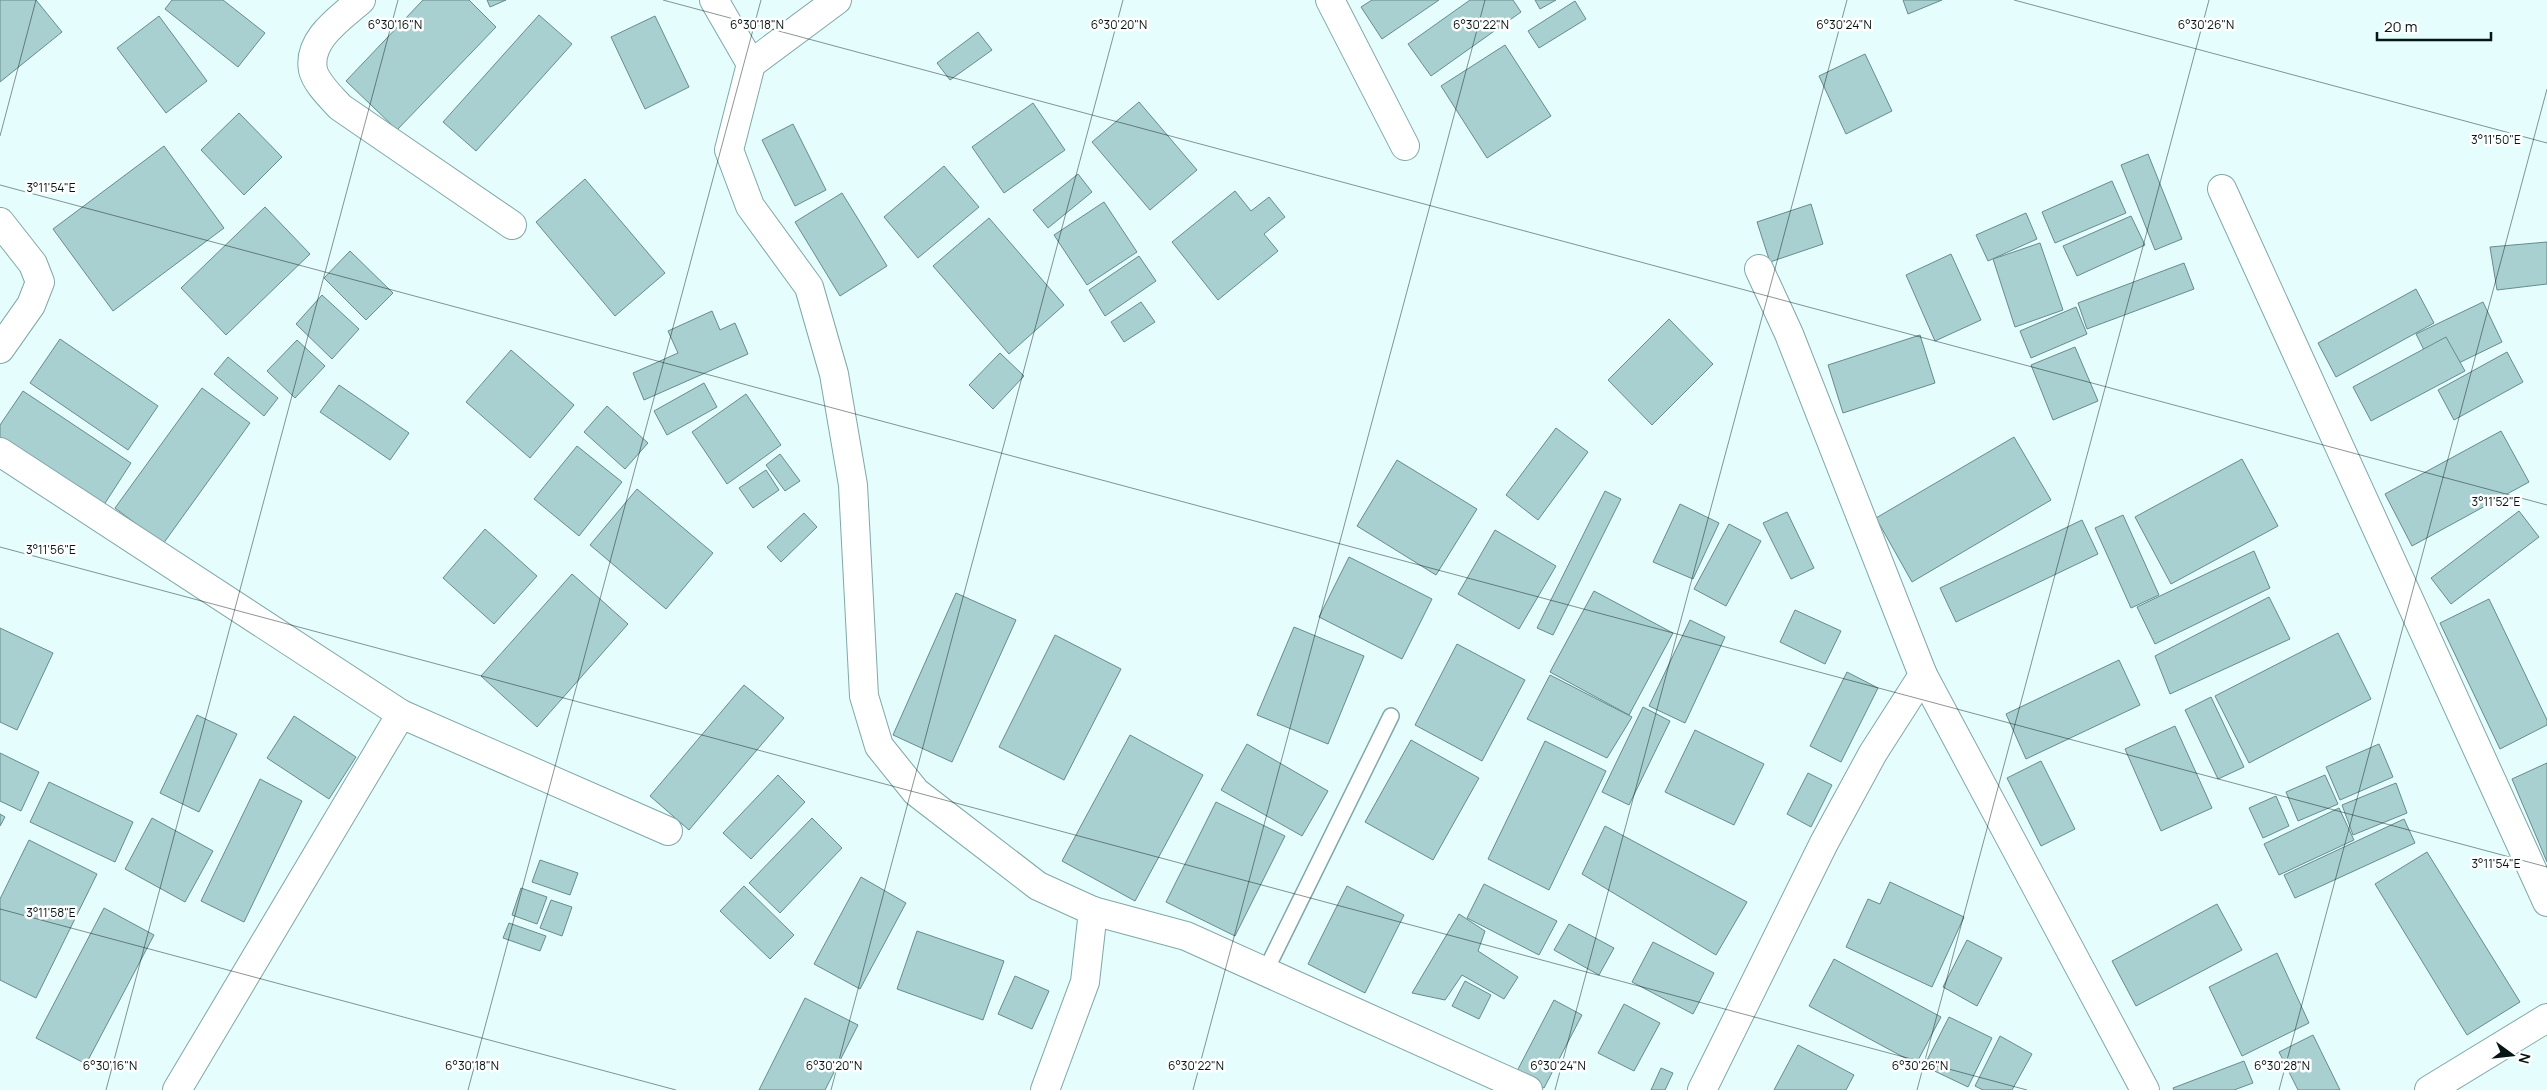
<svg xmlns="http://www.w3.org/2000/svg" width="2547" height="1090" font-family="Manrope,sans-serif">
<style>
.building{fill:#a9d0d1;stroke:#668c8d}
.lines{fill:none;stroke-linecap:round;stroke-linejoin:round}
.service-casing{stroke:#81a7a8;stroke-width:18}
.minor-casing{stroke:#81a7a8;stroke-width:30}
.service{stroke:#fff;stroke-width:15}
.minor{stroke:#fff;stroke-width:28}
.ticks{fill:none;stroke:#061515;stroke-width:1;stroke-opacity:0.45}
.ticks-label{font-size:12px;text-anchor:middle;fill:#061515;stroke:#fff;stroke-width:5;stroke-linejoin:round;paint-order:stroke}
</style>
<rect width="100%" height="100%" fill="#e5fdfd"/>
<!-- building -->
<g class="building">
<polygon points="0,0 36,0 62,32 0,82"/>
<polygon points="172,0 223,0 265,33 238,67 165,9"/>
<polygon points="423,0 469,0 496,27 397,130 346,81"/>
<polygon points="487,0 506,0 490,7"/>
<polygon points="1372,0 1439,0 1382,39 1361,7"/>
<polygon points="1470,0 1513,0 1521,12 1431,76 1408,44"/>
<polygon points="1535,0 1556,0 1540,9"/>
<polygon points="1903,0 1942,0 1908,14"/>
<polygon points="1575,1 1586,19 1539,48 1528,31"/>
<polygon points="539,15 572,44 476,151 443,122"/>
<polygon points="159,16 207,81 166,113 117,48"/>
<polygon points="655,16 689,87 645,109 611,37"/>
<polygon points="978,32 992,50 950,80 937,63"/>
<polygon points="1505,45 1551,116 1487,158 1441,86"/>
<polygon points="1865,54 1892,111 1846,134 1819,76"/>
<polygon points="1139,102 1197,170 1150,210 1092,142"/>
<polygon points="1033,103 1065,150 1004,193 972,147"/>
<polygon points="239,113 282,157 244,195 201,150"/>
<polygon points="793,124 826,190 795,206 762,140"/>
<polygon points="164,146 224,228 113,311 53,229"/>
<polygon points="2148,154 2182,239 2155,250 2121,165"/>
<polygon points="944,166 979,207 918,258 884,217"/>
<polygon points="1078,174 1092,192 1048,228 1033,210"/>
<polygon points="585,179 665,273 615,316 536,222"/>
<polygon points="2112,181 2126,213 2055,243 2042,212"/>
<polygon points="1235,191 1251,211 1269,197 1285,217 1264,234 1278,251 1218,300 1172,242"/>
<polygon points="842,193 887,266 840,296 795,222"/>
<polygon points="1104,202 1137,252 1087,285 1054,235"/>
<polygon points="1811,204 1823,244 1770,262 1757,222"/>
<polygon points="265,207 310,254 226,335 181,288"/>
<polygon points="2026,213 2037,239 1988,261 1976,235"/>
<polygon points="2131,216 2145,245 2077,276 2063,246"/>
<polygon points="989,218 1064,305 1009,354 933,266"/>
<polygon points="2547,242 2547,284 2497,290 2490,247"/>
<polygon points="2040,243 2063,310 2015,327 1993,259"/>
<polygon points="350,251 393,293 366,320 324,278"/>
<polygon points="1951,254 1981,320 1935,341 1906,275"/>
<polygon points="1139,256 1156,281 1105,316 1089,290"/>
<polygon points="2184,263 2194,289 2087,329 2078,303"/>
<polygon points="2416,289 2434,323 2336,377 2318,343"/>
<polygon points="322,295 359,329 332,359 296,324"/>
<polygon points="1141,302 1155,322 1124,342 1111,322"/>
<polygon points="2483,302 2502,342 2436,374 2416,334"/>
<polygon points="2076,307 2087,334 2031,358 2020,331"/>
<polygon points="712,311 720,330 735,323 748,354 644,400 633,373 678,353 668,331"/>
<polygon points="1669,319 1713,364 1652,425 1608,380"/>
<polygon points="1920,335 1935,383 1843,413 1828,365"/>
<polygon points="2446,337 2465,371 2371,421 2353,387"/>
<polygon points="60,339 158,406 128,450 30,383"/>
<polygon points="297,340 325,366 295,398 267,371"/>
<polygon points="2075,347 2098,401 2053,420 2031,365"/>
<polygon points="511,350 574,405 530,458 466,402"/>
<polygon points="2507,352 2523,382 2454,420 2438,390"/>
<polygon points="1000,353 1024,376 993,409 969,385"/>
<polygon points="228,357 278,398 264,416 214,374"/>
<polygon points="704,383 717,407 667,435 654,411"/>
<polygon points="339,385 409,433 390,460 320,412"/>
<polygon points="202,388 250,423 163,544 115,508"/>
<polygon points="23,391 131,463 98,514 0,448 0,425"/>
<polygon points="746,394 781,445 727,484 692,432"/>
<polygon points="607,406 648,443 625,469 584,432"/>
<polygon points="1556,428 1588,452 1538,520 1506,495"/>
<polygon points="2501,431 2529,482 2412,546 2385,494"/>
<polygon points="2014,437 2051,500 1912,582 1876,518"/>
<polygon points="577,446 622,482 579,536 534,499"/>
<polygon points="780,454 800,481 785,491 766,465"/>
<polygon points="2242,459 2278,526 2171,584 2135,517"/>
<polygon points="1397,460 1477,509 1436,575 1357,526"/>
<polygon points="766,470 779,490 753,508 739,488"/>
<polygon points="637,489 713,553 666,609 590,545"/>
<polygon points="1605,491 1621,499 1553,635 1537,628"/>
<polygon points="1680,504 1719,523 1693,579 1653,562"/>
<polygon points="2519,511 2539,537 2451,604 2431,578"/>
<polygon points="1787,512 1814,568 1791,579 1763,523"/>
<polygon points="804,513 817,527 781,562 767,547"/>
<polygon points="2123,515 2159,595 2131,608 2095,528"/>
<polygon points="2082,520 2098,554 1956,622 1940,588"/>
<polygon points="1729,524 1761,541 1726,606 1694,589"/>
<polygon points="485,529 537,576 494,624 443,578"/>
<polygon points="1495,530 1556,566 1519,629 1458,594"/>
<polygon points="2254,551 2270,588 2155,644 2137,607"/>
<polygon points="1349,557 1432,599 1402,659 1319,617"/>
<polygon points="572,574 628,624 537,727 481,676"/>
<polygon points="1594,591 1673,633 1629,715 1550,672"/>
<polygon points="956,593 1016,620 952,762 893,735"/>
<polygon points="2269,597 2290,639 2170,694 2155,656"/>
<polygon points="2489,599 2547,720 2547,725 2500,749 2440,623"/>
<polygon points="1795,610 1841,631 1825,664 1780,642"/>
<polygon points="1690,620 1725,637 1685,723 1649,706"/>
<polygon points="1294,627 1364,656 1328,744 1257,715"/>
<polygon points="0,628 53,653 17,730 0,722"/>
<polygon points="2338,633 2371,699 2249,763 2215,696"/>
<polygon points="1055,635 1121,669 1064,780 999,747"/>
<polygon points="1457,644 1525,680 1482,761 1415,725"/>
<polygon points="2119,660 2140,705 2026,759 2006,714"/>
<polygon points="1847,672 1878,688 1841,762 1810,746"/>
<polygon points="1550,675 1632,717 1607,758 1527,719"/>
<polygon points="744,685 784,718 689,830 650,796"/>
<polygon points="2211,697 2244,767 2218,779 2185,710"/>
<polygon points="1643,707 1670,721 1629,805 1602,792"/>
<polygon points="197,715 237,734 199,812 160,793"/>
<polygon points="294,716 356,757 329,799 267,758"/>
<polygon points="2175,726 2212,808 2161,831 2125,749"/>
<polygon points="1695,730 1764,764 1734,825 1665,792"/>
<polygon points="1130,735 1203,775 1135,901 1062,861"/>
<polygon points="1411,740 1479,778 1433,860 1365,822"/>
<polygon points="1545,741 1606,771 1549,890 1488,859"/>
<polygon points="1247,744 1328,791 1302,836 1221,790"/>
<polygon points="2379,744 2393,777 2340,800 2326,767"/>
<polygon points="0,753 39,772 21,811 0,801"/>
<polygon points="2041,761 2075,829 2041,846 2007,778"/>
<polygon points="2547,763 2547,862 2512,779"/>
<polygon points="1808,773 1832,785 1811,827 1787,814"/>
<polygon points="778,775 805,802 751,859 723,833"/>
<polygon points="2325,775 2338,804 2298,821 2286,792"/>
<polygon points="260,779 302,801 244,922 201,901"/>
<polygon points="49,782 133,822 115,862 30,822"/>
<polygon points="2396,783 2407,813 2353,835 2342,805"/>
<polygon points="2276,796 2289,826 2263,838 2249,808"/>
<polygon points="1216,802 1285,836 1235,936 1166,902"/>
<polygon points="2339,808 2354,840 2279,875 2264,844"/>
<polygon points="0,814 5,817 0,826"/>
<polygon points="152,818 213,851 185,902 125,869"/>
<polygon points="812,818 842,848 780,913 749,883"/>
<polygon points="2404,819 2415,843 2295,898 2284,875"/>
<polygon points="1605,826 1747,902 1716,955 1582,874"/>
<polygon points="29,840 97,874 36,998 0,980 0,899"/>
<polygon points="2427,852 2520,1002 2467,1035 2375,884"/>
<polygon points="540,860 578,873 570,895 532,882"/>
<polygon points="861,877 906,903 860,989 814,964"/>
<polygon points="1890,882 1964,917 1932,987 1846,947 1868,899 1880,904"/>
<polygon points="1484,884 1557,921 1539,955 1467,918"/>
<polygon points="744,886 794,935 770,959 720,911"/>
<polygon points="1347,886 1404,915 1365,993 1308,964"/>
<polygon points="521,888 547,897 537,924 512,915"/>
<polygon points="551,900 572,907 562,936 540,928"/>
<polygon points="2217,904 2242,950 2136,1006 2112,961"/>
<polygon points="104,908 154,935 86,1064 36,1038"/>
<polygon points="1459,914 1485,931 1478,951 1518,977 1504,999 1462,975 1445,1000 1412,993"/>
<polygon points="509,923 546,936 540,951 503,938"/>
<polygon points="1569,924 1614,948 1599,975 1554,950"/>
<polygon points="917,931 1004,961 983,1020 897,989"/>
<polygon points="1967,940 2002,958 1977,1006 1943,987"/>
<polygon points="1653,942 1714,973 1693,1014 1632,982"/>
<polygon points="2277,953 2309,1023 2242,1056 2209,987"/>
<polygon points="1834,959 1941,1017 1916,1064 1809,1006"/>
<polygon points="1015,976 1049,991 1032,1029 998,1014"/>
<polygon points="1465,981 1491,995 1479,1019 1452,1006"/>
<polygon points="805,998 858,1025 825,1090 759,1090"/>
<polygon points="1554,1000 1582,1015 1544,1088 1516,1073"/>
<polygon points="1624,1004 1660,1023 1634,1071 1598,1053"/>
<polygon points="1949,1017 1992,1038 1968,1087 1924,1066"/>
<polygon points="2313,1035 2340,1090 2298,1090 2279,1052"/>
<polygon points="2000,1036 2032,1054 2012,1090 1983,1090 1975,1086"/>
<polygon points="1798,1045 1854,1075 1846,1090 1774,1090"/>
<polygon points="2244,1061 2253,1083 2234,1090 2174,1090 2173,1088"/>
<polygon points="1661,1068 1673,1073 1665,1090 1651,1090"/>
</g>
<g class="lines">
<!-- service casing -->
<g class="service-casing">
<polyline id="service" points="1265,972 1391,716"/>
</g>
<!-- minor casing -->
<g class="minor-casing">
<g id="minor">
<path d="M 361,0 C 342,17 307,39 313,70 C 316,83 331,97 340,107 L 512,225"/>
<polyline points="714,0 751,64 729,150 750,206 809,287 834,374 853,485 864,696 879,746 916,792 1038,886 1093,911 1186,936 1528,1090"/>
<polyline points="1330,0 1405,146"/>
<polyline points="751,64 837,0"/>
<polyline points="2222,189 2547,902"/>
<polyline points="0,222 33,264 40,282 31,305 0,349"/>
<polyline points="1759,269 1789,334 1923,675 2145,1090"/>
<polyline points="0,452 401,714 668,831"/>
<polyline points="177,1090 401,714"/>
<polyline points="1045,1090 1085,982 1093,911"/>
<polyline points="1702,1090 1824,843 1873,753 1923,675"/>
<polyline points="2429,1090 2547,1018"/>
</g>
</g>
<!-- service -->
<use href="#service" class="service"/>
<!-- minor -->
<use href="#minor" class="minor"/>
</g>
<!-- ticks -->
<path class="ticks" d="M 663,0 L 2547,505M 2014,0 L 2547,143M 0,136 L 36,0M 0,185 L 2547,867M 0,547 L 2027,1090M 0,909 L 676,1090M 106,1090 L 398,0M 468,1090 L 761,0M 831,1090 L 1123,0M 1193,1090 L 1485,0M 1555,1090 L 1847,0M 1917,1090 L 2209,0M 2279,1090 L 2547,89"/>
<g class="ticks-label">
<text x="395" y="29">6°30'16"N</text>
<text x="757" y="29">6°30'18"N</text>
<text x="1119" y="29">6°30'20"N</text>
<text x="1481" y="29">6°30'22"N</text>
<text x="1844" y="29">6°30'24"N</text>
<text x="2206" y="29">6°30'26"N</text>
<text x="2496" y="144">3°11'50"E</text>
<text x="51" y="192">3°11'54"E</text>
<text x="2496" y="506">3°11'52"E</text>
<text x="51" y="554">3°11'56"E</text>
<text x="2496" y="868">3°11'54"E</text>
<text x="51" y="917">3°11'58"E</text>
<text x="110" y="1070">6°30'16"N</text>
<text x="472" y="1070">6°30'18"N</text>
<text x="834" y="1070">6°30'20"N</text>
<text x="1196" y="1070">6°30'22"N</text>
<text x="1558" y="1070">6°30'24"N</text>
<text x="1920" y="1070">6°30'26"N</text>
<text x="2282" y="1070">6°30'28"N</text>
</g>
<!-- north arrow -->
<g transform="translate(2512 1055) rotate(105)" stroke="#ffffff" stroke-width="4" paint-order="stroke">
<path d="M0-4L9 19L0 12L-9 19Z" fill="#061515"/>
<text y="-8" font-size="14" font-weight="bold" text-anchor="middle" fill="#061515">N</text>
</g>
<!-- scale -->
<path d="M2377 32v8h114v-8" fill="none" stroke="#061515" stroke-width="2.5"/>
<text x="2384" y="32" font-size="15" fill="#061515" stroke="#ffffff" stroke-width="4" paint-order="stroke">20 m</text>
</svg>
